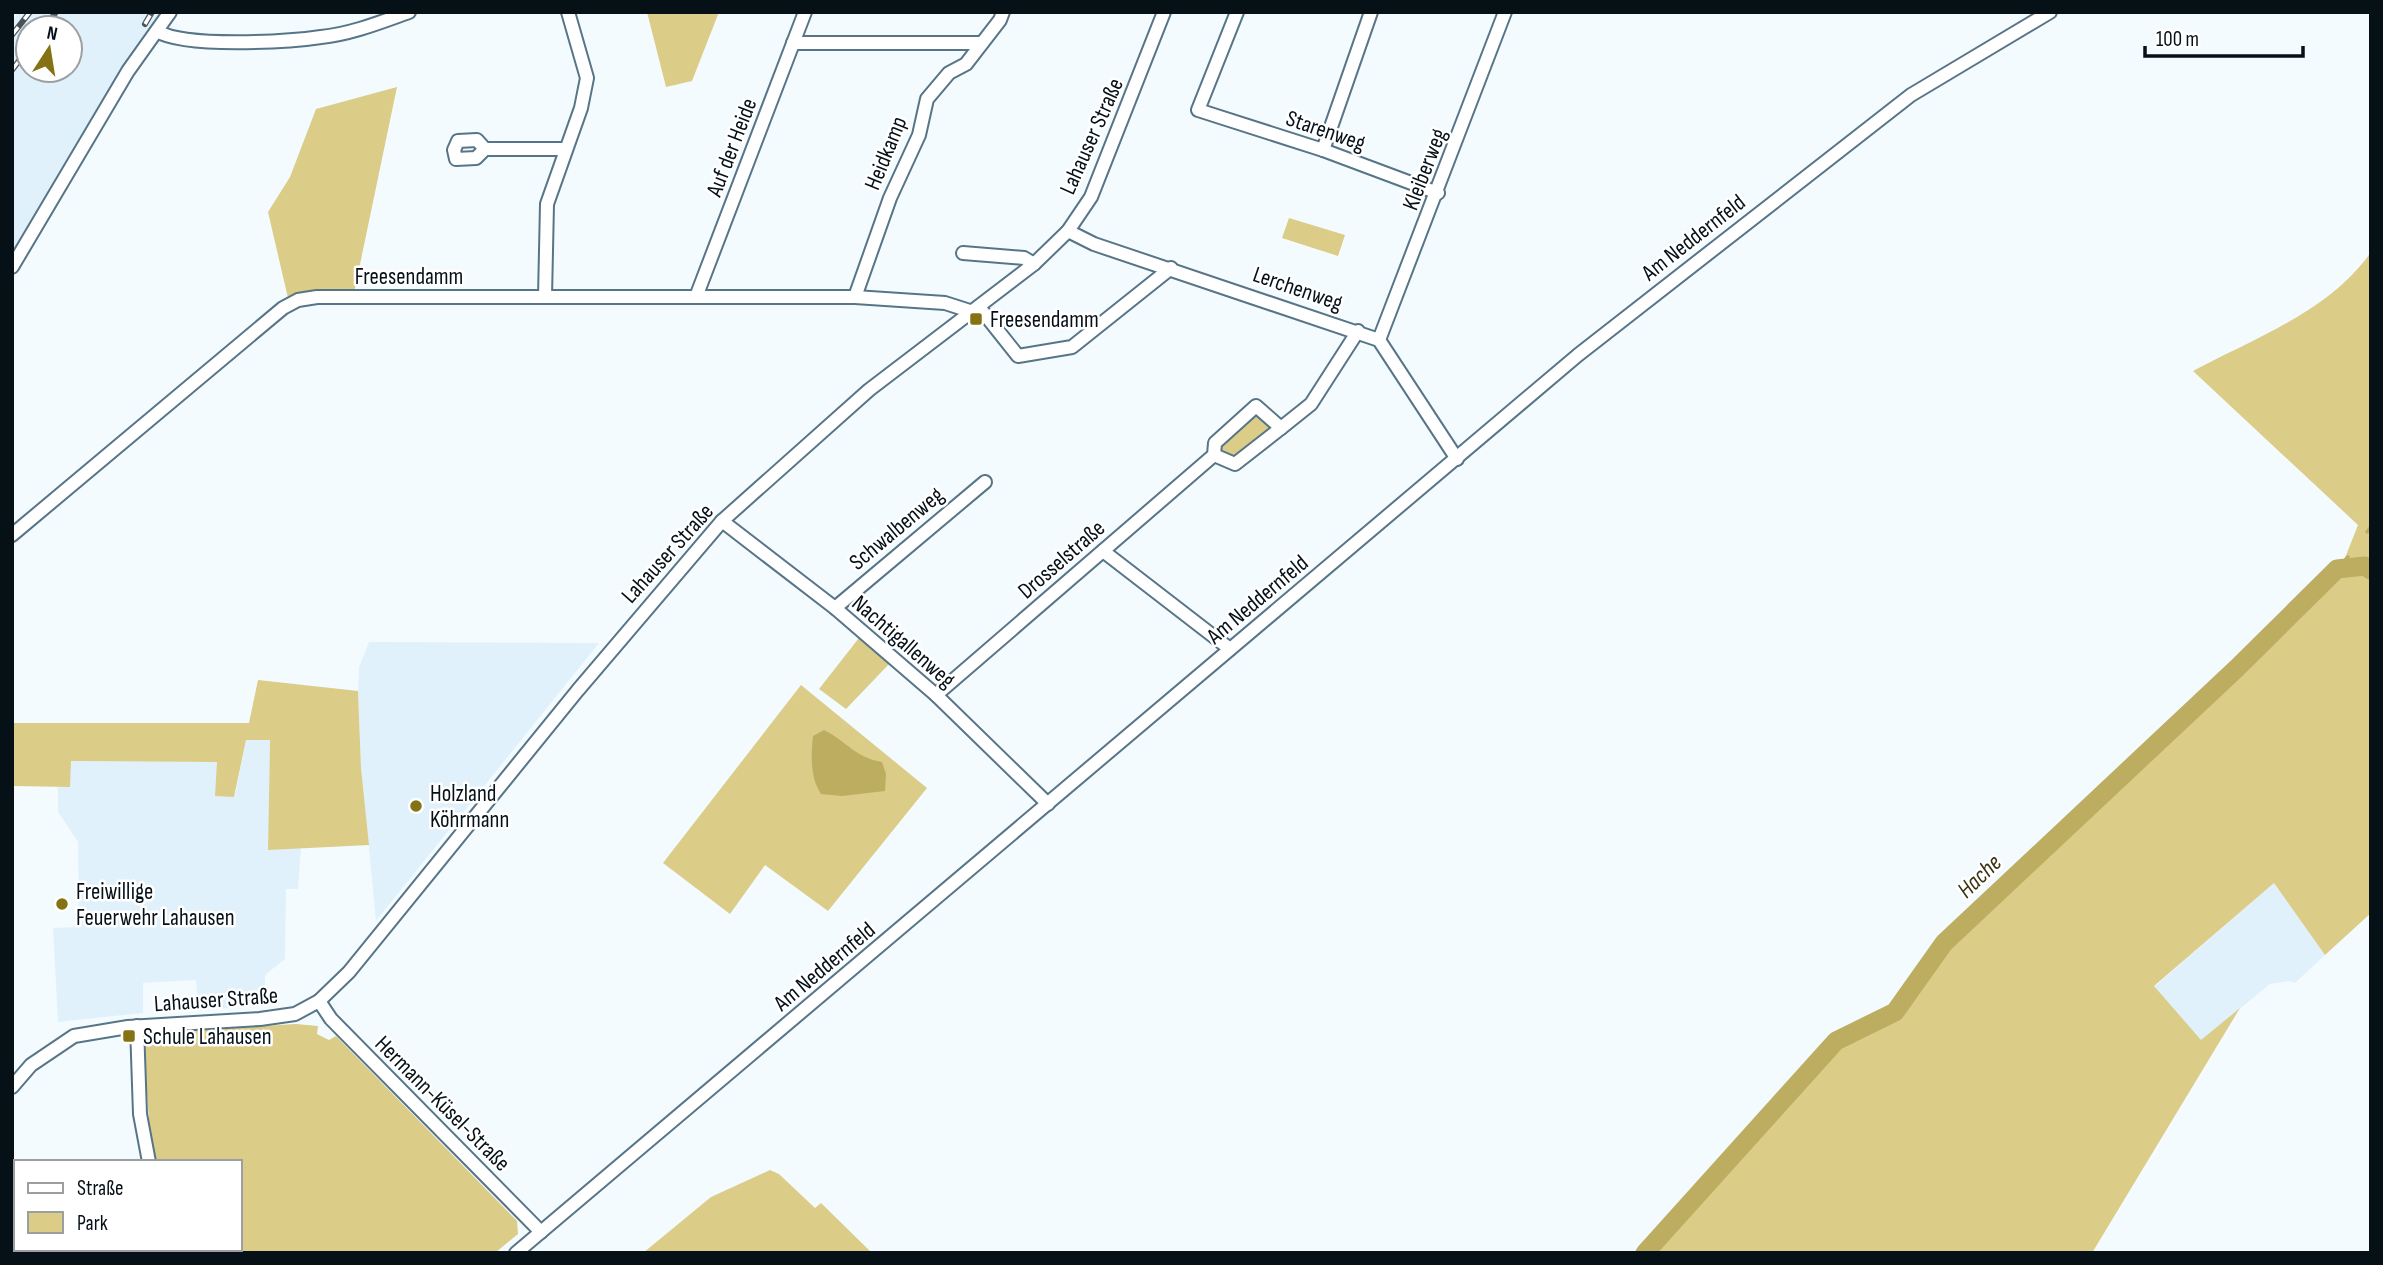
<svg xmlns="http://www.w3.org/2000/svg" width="2383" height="1265" font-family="'Sofia Sans Condensed',sans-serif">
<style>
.built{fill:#e1f1fb;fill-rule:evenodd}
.green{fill:#dbcc88}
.water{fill:#bdad61}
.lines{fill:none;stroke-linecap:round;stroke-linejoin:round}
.stream{stroke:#bdad61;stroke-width:3.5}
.river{stroke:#bdad61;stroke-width:19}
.minor-casing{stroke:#577587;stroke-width:16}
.minor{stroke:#fff;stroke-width:12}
.rail-casing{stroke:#495359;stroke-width:6}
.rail{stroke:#fff;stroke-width:3.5;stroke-dasharray:10;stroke-linecap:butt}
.poi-dot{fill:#847214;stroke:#fff;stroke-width:2.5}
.labels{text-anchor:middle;stroke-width:5;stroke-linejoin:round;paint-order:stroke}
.street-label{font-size:23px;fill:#051017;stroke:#fff}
.poi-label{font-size:23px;fill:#051017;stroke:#fff;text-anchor:start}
.water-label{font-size:24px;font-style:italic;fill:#3a3311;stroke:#fff}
</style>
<rect width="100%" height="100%" fill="#f4fbff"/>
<!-- built -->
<g class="built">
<path d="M 18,12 L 166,12 L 12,255 L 12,23 ZM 28,28 L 70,28 L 70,70 L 28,70 Z"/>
<polygon points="369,642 599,643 376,921 361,768 358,691 359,667"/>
<polygon points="246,740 270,740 268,849 301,848 298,889 286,889 285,959 265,975 265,1004 198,1011 196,980 143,983 143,1013 58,1022 53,928 79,927 78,842 58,812 58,787 70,787 70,761 218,762 235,796"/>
<polygon points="2274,883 2325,955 2295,983 2289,981 2270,984 2201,1041 2154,987"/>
</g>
<!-- green -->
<g class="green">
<polygon points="647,12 719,12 692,81 666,87"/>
<polygon points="397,87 354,293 288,298 268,212 290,177 316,109"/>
<polygon points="1289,218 1345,235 1338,256 1282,238"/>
<path d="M 2371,252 L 2371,913 L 2325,955 L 2274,883 L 2154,986 L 2201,1040 L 2240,1008 L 2092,1253 L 1656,1253 L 1841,1047 L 1898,1019 L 1949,947 L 2310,604 L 2339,573 L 2358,525 L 2193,371 C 2255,338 2330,311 2371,252 Z"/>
<polygon points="1255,409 1277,428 1234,462 1216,454 1216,444"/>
<polygon points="859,638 890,663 846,709 819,689"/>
<polygon points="258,680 358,691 361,768 369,845 268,850 270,740 246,740 234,797 215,796 217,762 71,761 70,787 12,786 12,723 249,723"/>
<polygon points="801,685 927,788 828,911 765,865 730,914 663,863"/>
<polygon points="296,1024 318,1026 317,1034 329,1040 336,1036 517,1221 518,1234 495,1253 164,1253 168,1249 240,1249 240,1162 152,1162 143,1038 160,1032"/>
<polygon points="770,1170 779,1174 815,1208 821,1203 872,1253 643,1253 711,1197"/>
</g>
<!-- water -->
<path class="water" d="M 824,730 C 846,741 856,758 882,762 L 886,774 L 885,791 L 842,796 L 821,794 C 810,777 811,755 813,736 Z"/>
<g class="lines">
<!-- stream -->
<g class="stream">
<polyline points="2367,532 2371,527"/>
<polyline points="2337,569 2348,557"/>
</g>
<!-- river -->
<polyline class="river" points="1645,1253 1836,1041 1895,1012 1944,943 2237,668 2337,569 2365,566 2371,570"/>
<!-- minor casing -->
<g class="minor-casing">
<g id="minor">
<polyline points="1237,12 1198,110 1323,150 1438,193"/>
<path d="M 157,31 C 184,48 287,42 321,37 C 351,34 381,22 409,12"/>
<polyline points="793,43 982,43"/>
<polyline points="485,149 477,140 458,141 454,150 456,159 476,158 485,149 565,149"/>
<polyline points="1323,150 1371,12"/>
<polyline points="1068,231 1094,244 1379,340 1457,459"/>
<polyline points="963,253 1024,258 1034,264"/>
<polyline points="12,267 128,71 170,12"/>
<polyline points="545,297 547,204 581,108 587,78 568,12"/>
<polyline points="696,297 805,12"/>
<polyline points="855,297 890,198 919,135 927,99 949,73 966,64 1000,20 1003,12"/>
<polyline points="979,307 1018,356 1072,347 1171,268"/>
<polyline points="1379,340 1505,12"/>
<polyline points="1281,428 1311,404 1358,331"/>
<polyline points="722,521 835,608 936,695 1048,804"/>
<polyline points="12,535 283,308 298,300 317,297 855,297 945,303 973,312"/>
<polyline points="1103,551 1230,649"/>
<polyline points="835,608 985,482"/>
<polyline points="936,695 1214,455 1215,443 1256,406 1281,428 1235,464 1214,455"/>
<polyline points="319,1001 331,1019 541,1232"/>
<polyline points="137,1026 140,1114 149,1162"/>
<polyline points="12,1087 31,1065 74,1036 128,1027 260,1019 295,1014 319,1001 349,972 578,690 722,521 869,390 1034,264 1068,231 1091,197 1164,12"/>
<polyline points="516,1253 1578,355 1911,95 2050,12"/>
</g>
</g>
<!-- minor -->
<use href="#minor" class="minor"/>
<!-- rail casing -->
<g class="rail-casing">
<g id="rail">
<polyline points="145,24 152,12"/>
<polyline points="44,28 56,12"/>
<polyline points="12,35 30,12"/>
<polyline points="12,70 28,49"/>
</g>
</g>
<!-- rail -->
<use href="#rail" class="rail"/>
</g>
<!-- markers -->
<g class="poi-dot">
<rect x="969" y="312" width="14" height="14" rx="3.5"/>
<circle cx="416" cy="806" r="7"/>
<circle cx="62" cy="904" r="7"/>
<rect x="122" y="1029" width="14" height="14" rx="3.5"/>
</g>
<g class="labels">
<!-- street labels -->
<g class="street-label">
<text transform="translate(1326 130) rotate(19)" y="8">Starenweg</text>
<text transform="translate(1091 136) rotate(-66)" y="8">Lahauser Straße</text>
<text transform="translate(731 147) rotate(-69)" y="8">Auf der Heide</text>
<text transform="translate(885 153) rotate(-68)" y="8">Heidkamp</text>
<text transform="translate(1424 169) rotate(-69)" y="8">Kleiberweg</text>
<text transform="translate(1693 237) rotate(-38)" y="8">Am Neddernfeld</text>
<text x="409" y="284">Freesendamm</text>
<text transform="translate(1298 288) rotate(19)" y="8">Lerchenweg</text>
<text transform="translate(896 528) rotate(-40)" y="8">Schwalbenweg</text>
<text transform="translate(667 553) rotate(-48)" y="8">Lahauser Straße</text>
<text transform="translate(1061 559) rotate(-41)" y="8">Drosselstraße</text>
<text transform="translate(1257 599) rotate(-40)" y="8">Am Neddernfeld</text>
<text transform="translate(904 641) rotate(41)" y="8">Nachtigallenweg</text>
<text transform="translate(824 966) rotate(-40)" y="8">Am Neddernfeld</text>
<text transform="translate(216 999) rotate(-4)" y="8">Lahauser Straße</text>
<text transform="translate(443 1103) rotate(45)" y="8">Hermann-Küsel-Straße</text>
</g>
<!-- poi labels -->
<g class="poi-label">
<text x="990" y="327">Freesendamm</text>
<text x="430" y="801">Holzland<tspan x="430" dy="26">Köhrmann</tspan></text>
<text x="76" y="899">Freiwillige<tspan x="76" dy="26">Feuerwehr Lahausen</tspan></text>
<text x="143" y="1044">Schule Lahausen</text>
</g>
<!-- water labels -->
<g class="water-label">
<text transform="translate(1979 876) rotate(-44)" y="8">Hache</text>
</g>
</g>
<!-- border -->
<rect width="2383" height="1265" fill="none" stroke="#051017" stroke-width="28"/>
<!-- legend -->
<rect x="14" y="1160" width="228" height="91" fill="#ffffff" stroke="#9b9fa2" stroke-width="2"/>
<rect x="28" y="1183" width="35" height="10" fill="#ffffff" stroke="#9b9fa2" stroke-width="2"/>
<text x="77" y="1195" font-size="21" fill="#051017">Straße</text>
<rect x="28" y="1212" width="35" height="21" fill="#dbcc88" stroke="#9b9fa2" stroke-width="2"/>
<text x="77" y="1230" font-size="21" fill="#051017">Park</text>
<!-- north arrow -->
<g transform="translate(49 49) rotate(12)"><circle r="33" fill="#ffffff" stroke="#9b9fa2" stroke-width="2"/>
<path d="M0-5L12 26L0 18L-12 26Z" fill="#847214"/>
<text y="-10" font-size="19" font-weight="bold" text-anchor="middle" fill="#051017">N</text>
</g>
<!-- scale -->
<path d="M2145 46v10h158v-10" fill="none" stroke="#051017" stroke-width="3.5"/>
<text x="2156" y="46" font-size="21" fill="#051017" stroke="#ffffff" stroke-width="5" paint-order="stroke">100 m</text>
</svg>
